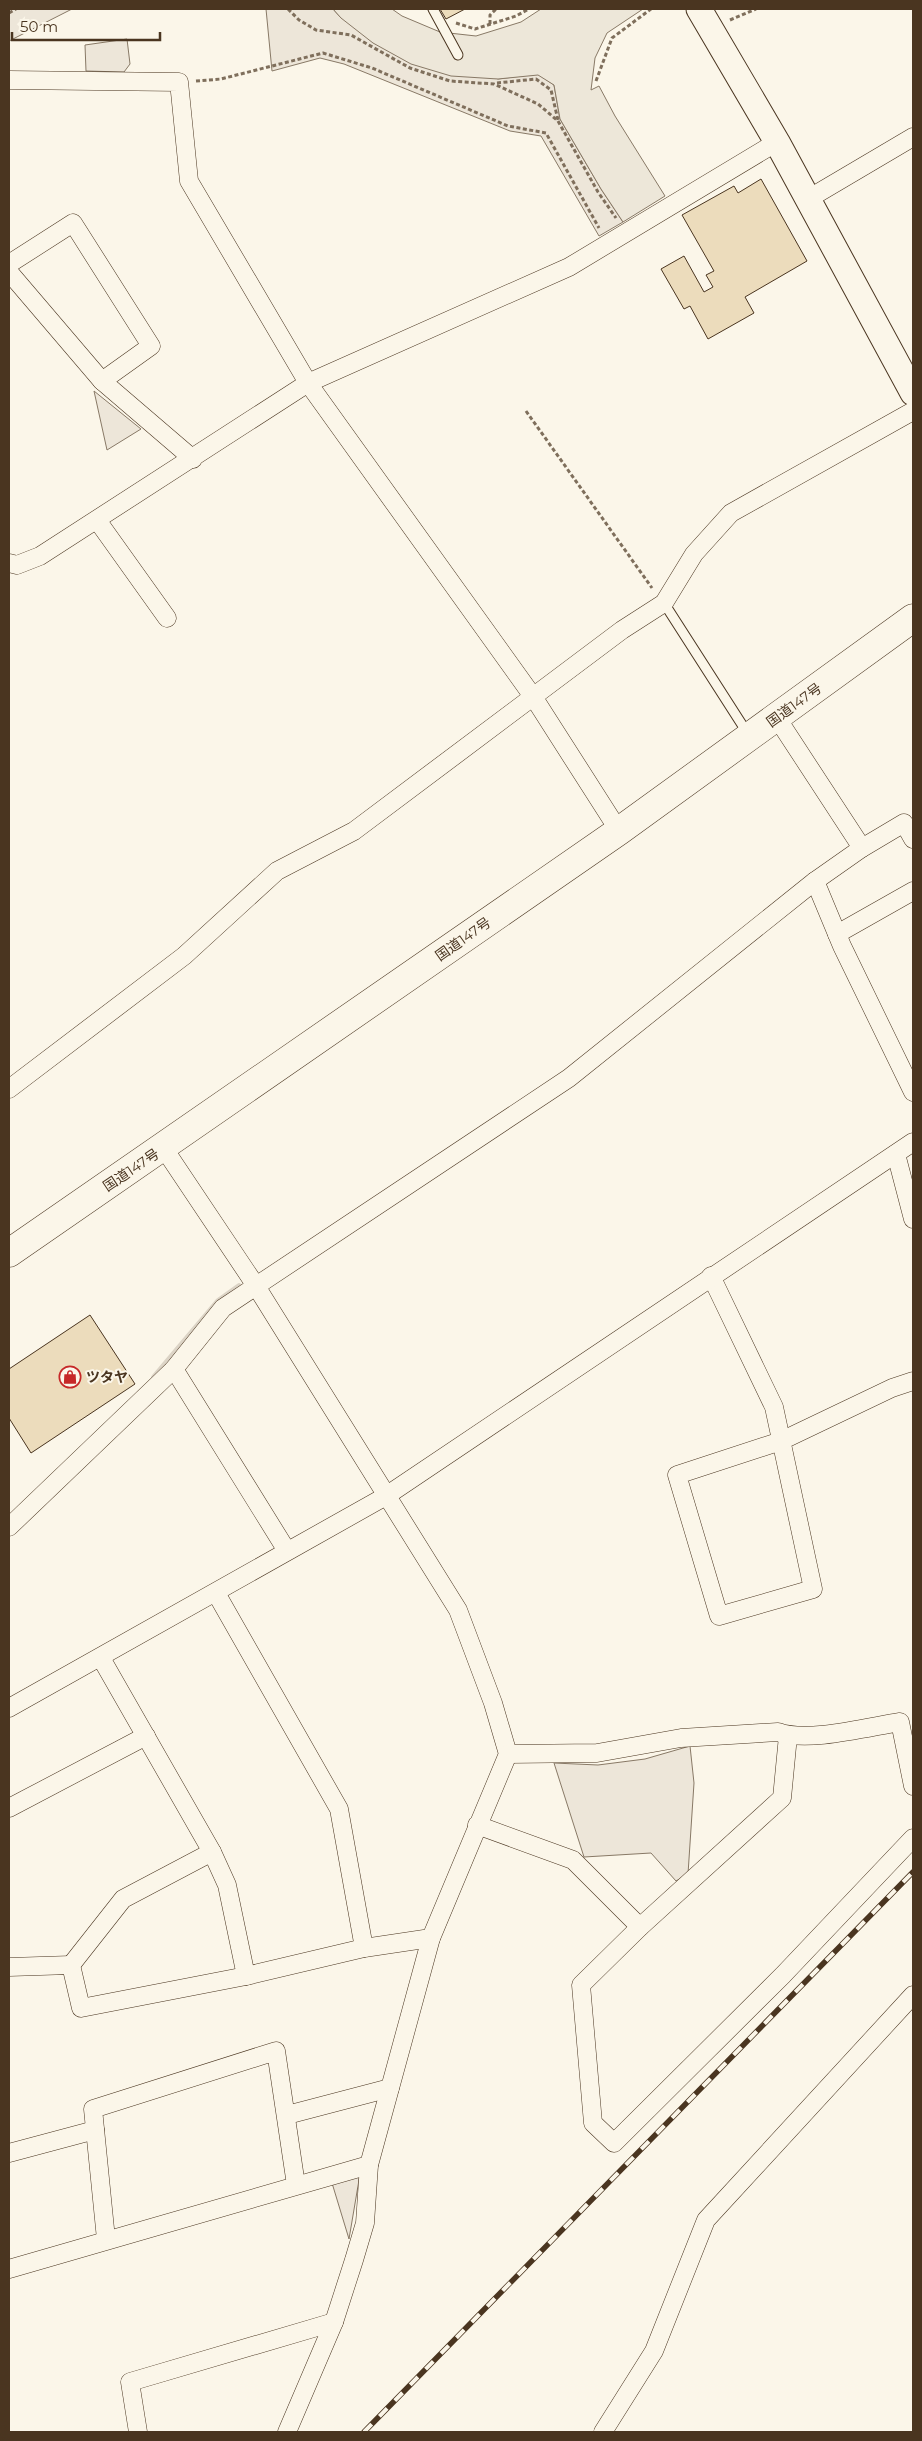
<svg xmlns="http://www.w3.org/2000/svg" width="922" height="2441" font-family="Montserrat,'Noto Sans JP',sans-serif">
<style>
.green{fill:#ede6d9;stroke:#887966}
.parking{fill:#ede7d9;stroke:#887966}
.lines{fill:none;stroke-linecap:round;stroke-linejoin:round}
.stream{stroke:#dcd4c6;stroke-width:5.5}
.building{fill:#ecdcbc;stroke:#4a3520}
.lane-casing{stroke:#4a3520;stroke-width:11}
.street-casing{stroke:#4a3520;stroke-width:19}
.secondary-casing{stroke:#4a3520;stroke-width:27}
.highway-casing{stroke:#4a3520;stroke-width:29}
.path{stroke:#7f6f5c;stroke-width:3;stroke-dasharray:4 2.5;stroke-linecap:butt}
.lane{stroke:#fbf6e9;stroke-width:9}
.street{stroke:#fbf6e9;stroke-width:18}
.secondary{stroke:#fbf6e9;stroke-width:25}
.highway{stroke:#fbf6e9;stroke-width:28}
.rail-casing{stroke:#4a3520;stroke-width:5.5}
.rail{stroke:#fbf6e9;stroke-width:4;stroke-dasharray:11;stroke-linecap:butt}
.labels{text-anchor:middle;stroke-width:4;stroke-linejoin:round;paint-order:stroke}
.street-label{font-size:14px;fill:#4a3520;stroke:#fbf6e9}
.poi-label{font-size:14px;font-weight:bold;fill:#4a3520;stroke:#fbf6e9;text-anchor:start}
</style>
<rect width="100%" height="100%" fill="#fbf6e9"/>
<!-- green -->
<g class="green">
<polygon points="9,9 72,9 9,41"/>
<polygon points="266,9 333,9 341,18 498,79 538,74 554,85 560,119 601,189 623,222 599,236 541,136 510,131 344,64 320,58 272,71"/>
<polygon points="127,39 130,64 124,72 86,71 85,45"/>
<polygon points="94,391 141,429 107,450"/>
<polygon points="690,1746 694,1783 688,1874 676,1881 651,1853 584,1857 554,1763 598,1765 645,1759"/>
<polygon points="360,2174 349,2239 332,2183"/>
</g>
<!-- parking -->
<polygon class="parking" points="333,9 392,9 402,16 440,32 476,36 521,22 541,9 643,9 607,33 595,58 591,90 599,86 615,116 665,196 623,222 601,189 560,119 554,85 538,75 498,79 451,76 411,64 373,43 341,18"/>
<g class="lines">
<!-- stream -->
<polyline class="stream" points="154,1377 218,1301 239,1286"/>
</g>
<!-- building -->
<g class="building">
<polygon points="440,9 465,9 446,19"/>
<polygon points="761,179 807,261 745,297 754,313 708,339 690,306 684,309 661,269 684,256 704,292 713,287 706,275 714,271 682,215 734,186 738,193"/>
<polygon points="90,1315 135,1384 31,1453 9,1418 9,1369"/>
</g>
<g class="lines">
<!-- lane casing -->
<g class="lane-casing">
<g id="lane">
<polyline points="433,9 458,55"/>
<polyline points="664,603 748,734"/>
</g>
</g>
<!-- street casing -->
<g class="street-casing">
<g id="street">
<polyline points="9,80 179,82 189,181 308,383 534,698 619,831"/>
<polyline points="808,199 913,137"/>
<polyline points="9,264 73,223 151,346 102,381"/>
<polyline points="9,272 102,381 193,459"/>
<polyline points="97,520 167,618"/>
<polyline points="9,563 17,565 40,556 308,383 569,267 777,142"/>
<polyline points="777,718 862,848"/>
<polyline points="815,881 842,946 913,1092"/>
<polyline points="837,934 913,891"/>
<polyline points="9,1089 184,956 277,871 354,831 622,630 664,603 694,554 731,513 913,411"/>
<polyline points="163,1147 256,1286 458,1610 493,1703 508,1754 431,1938 369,2165 365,2223 354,2260 334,2322 287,2432"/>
<polyline points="896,1154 913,1219"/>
<polyline points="711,1276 774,1407 813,1589 719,1616 677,1475 781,1441 892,1388 913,1381"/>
<polyline points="174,1369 287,1551"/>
<polyline points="9,1527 174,1369 223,1308 569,1078 815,881 862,848 904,823 913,839"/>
<polyline points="216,1593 339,1809 364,1948"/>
<polyline points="101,1658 212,1852 227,1885 246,1976"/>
<polyline points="9,1708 386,1496 913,1142"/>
<polyline points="788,1736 782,1798 640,1927 581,1985 593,2123 614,2143 783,1975 913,1838"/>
<path d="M 508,1754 L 597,1753 L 681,1738 L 778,1732 C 807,1743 868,1727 900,1722 L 913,1786"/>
<polyline points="9,1808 146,1736"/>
<polyline points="477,1825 573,1860 640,1927"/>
<polyline points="71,1965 123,1899 212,1852"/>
<polyline points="9,1967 71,1965 81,2008 246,1976 364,1948 431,1938"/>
<polyline points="287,2115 390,2088"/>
<polyline points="9,2153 95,2130"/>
<polyline points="106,2239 93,2109 276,2051 296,2185"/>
<polyline points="9,2269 369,2165"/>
<polyline points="138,2432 130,2382 334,2322"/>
<polyline points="603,2432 654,2351 706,2220 913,1995"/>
</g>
</g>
<!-- secondary casing -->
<g class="secondary-casing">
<polyline id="secondary" points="699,9 777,142 913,393"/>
</g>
<!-- highway casing -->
<g class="highway-casing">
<polyline id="highway" points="9,1253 619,831 913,618"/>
</g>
<!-- path -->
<g class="path">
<polyline points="288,9 299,20 316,30 351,35 410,68 450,81 494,84 538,104 558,121 598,192 616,218"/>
<polyline points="9,13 16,9"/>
<polyline points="730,20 756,9"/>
<polyline points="456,23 475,29 516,16 529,9"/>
<polyline points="490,24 490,15 496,9"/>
<polyline points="196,81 221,79 323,53 372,68 508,126 546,133 599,228"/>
<polyline points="596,81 612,38 651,9"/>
<polyline points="497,83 536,79 551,90 558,120"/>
<polyline points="526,411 652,588"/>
</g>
<!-- lane -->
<use href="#lane" class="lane"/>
<!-- street -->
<use href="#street" class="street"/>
<!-- secondary -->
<use href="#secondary" class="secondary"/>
<!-- highway -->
<use href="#highway" class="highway"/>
<!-- rail casing -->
<g class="rail-casing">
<polyline id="rail" points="364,2432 913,1872"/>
</g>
<!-- rail -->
<use href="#rail" class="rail"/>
</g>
<!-- icons -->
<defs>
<g id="shop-ring" transform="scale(1.125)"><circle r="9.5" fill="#fbf6e9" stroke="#c62828" stroke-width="1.5"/><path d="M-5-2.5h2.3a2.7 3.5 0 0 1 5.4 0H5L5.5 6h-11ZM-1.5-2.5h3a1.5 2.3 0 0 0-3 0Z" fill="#c62828"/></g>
</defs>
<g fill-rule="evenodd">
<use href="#shop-ring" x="70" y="1377"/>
</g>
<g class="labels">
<!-- street labels -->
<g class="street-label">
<text transform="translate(794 705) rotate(-36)" y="5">国道147号</text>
<text transform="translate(463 939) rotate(-35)" y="5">国道147号</text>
<text transform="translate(131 1170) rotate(-34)" y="5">国道147号</text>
</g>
<!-- poi labels -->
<g class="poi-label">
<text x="86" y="1382">ツタヤ</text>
</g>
</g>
<!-- border -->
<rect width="922" height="2441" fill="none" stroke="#4a3520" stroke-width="20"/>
<!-- scale -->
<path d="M12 32v8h148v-8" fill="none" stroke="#4a3520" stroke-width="2.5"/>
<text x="20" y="32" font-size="15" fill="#4a3520" stroke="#fbf6e9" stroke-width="4" paint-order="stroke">50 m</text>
</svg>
